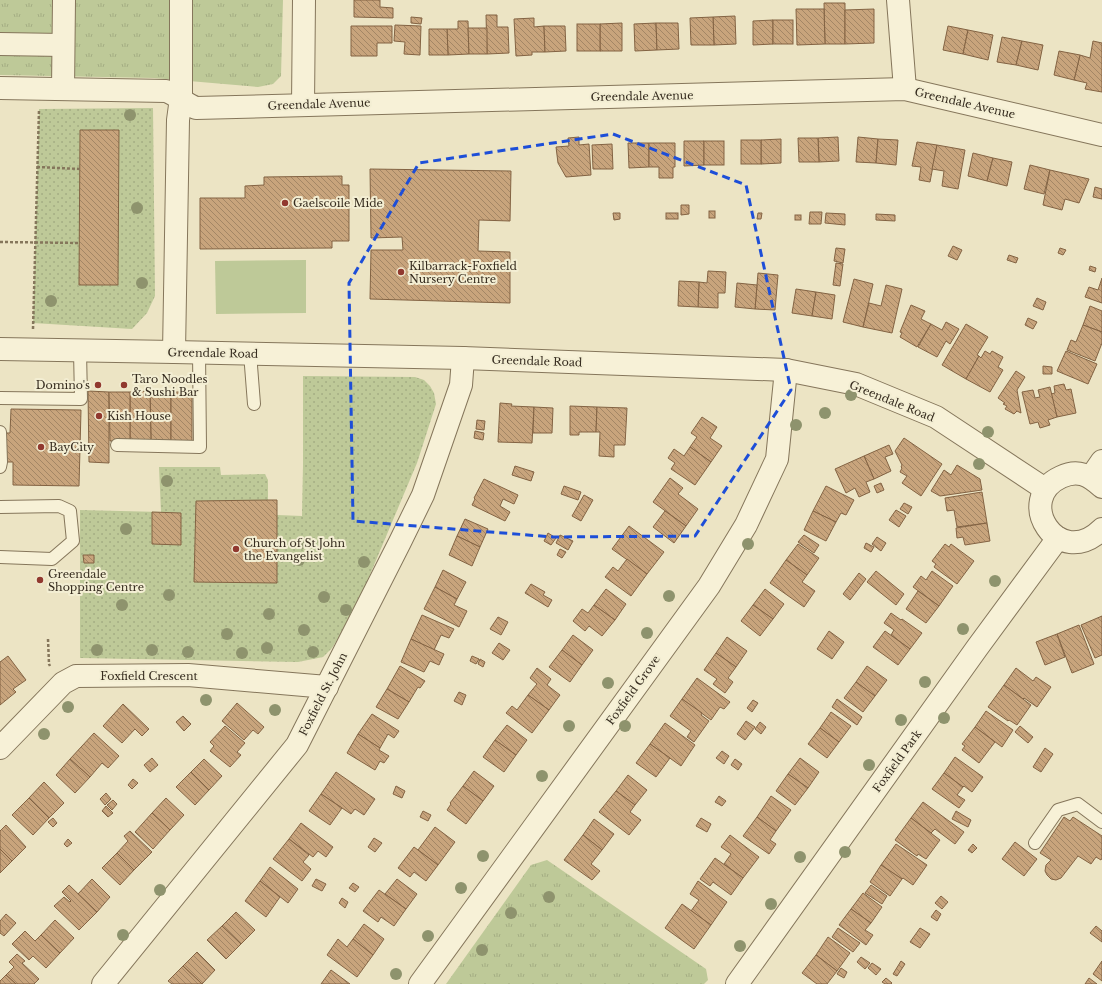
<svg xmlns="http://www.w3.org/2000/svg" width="1102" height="984" font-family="'Libre Baskerville',serif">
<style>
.grass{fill:url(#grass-dots)}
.park{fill:url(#park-tufts)}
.garden{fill:#bec998}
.building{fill:url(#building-back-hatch);stroke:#836343}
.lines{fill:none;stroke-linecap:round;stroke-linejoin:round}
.service-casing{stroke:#85765b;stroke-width:14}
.minor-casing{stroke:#85765b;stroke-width:24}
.path{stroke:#85765b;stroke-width:2.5;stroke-dasharray:3 2;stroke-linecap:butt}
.service{stroke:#f7f1d7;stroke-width:12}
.minor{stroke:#f7f1d7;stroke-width:22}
.tree{fill:#8e936d}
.marked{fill:none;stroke:#1d4ed8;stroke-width:3;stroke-dasharray:8 5;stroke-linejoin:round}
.poi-dot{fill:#91392f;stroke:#f3eed3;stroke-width:1.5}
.labels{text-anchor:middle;stroke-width:4;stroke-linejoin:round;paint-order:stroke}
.street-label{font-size:11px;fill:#362c1f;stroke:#f3eed3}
.poi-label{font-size:11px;fill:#362c1f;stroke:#f3eed3;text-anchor:start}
</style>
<defs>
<pattern id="grass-dots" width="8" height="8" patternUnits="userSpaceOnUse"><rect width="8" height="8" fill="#bec998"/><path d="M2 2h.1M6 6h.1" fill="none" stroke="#a4ad83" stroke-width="1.8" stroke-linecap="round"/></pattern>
<pattern id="park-tufts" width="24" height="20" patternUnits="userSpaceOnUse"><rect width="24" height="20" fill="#bec998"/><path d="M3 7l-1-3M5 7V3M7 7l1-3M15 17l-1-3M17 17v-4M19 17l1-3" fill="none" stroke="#a4ad83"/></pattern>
<pattern id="building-back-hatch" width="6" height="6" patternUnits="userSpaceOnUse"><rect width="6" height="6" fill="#c8a47c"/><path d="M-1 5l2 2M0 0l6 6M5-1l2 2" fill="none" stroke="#a38665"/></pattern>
</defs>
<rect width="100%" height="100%" fill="#ece4c4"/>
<!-- grass -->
<g class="grass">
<polygon points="153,108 155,296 147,313 132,329 33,323 39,109"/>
<polygon points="303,376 415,377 424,380 430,386 434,393 436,404 417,463 366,584 340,635 332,648 323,657 298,662 80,658 80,510 161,512 159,467 220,467 221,475 265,474 268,480 268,500 277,500 277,515 302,516 303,465"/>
</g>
<!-- park -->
<g class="park">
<polygon points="0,0 283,0 281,76 273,84 258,87 154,78 0,75"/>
<polygon points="547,860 706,969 708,980 704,984 446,984 531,865"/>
</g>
<!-- garden -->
<polygon class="garden" points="306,260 306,313 216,314 215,261"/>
<!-- building -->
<g class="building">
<polygon points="354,0 380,0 380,7 393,8 393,18 354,17"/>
<polygon points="824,3 845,3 845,44 825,44"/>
<polygon points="796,9 824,9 825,44 797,45"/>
<polygon points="874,9 874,43 845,44 845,10"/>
<polygon points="486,15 497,15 497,27 508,27 509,53 487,54"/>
<polygon points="735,16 736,44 714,45 713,17"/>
<polygon points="411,17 422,18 421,24 411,23"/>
<polygon points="713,17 714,45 691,45 690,18"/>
<polygon points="534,18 534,27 544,26 545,52 532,52 532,55 516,56 514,19"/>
<polygon points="773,20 773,44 753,45 753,21"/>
<rect x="773" y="20" width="20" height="24"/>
<polygon points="458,21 468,21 469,54 448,55 447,29 458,29"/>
<polygon points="622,23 622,51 600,51 600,24"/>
<polygon points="656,23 657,50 635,51 634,24"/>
<polygon points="656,23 678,23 679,49 657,50"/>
<rect x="577" y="24" width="23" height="27"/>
<polygon points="395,25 421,26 420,55 404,54 405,42 394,41"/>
<polygon points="351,26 392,26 392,43 377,43 377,56 351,56"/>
<polygon points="544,26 565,26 566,51 545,52"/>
<polygon points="948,26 968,30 963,54 943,50"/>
<polygon points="468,28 487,28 487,54 469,54"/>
<polygon points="429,29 447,29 448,55 429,55"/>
<polygon points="968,30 993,35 988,60 963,54"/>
<polygon points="1002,37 1022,41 1016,65 997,62"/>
<polygon points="1022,41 1043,45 1038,70 1016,65"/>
<polygon points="1093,41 1102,43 1102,92 1085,89 1087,83 1074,80 1080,55 1090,58"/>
<polygon points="1059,51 1080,55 1074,80 1054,75"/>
<polygon points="80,130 119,130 118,285 79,285"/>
<polygon points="579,137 579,145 589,144 591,175 566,177 558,163 556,147 569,146 568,138"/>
<polygon points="838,137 839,161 819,162 818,138"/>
<polygon points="858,137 878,139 876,163 856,162"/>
<polygon points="798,138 818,138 819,162 799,162"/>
<polygon points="781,139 781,163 761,164 761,140"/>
<polygon points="878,139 898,140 896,165 876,163"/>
<rect x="741" y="140" width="20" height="24"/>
<polygon points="684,141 704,141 704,165 684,166"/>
<rect x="704" y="141" width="20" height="24"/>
<polygon points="917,142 937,145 930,182 919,180 921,167 912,166"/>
<polygon points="628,143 649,143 649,167 629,168"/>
<polygon points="649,143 675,143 675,167 673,167 673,178 659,178 659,167 649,167"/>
<polygon points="612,144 613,169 593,169 592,145"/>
<polygon points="937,145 965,150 958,189 942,186 944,171 932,169"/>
<polygon points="973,153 993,158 987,181 968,176"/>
<polygon points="993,158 1012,162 1007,186 987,181"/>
<polygon points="1030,165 1050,170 1044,194 1024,189"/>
<polygon points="370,169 511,171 510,221 479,220 478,251 510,252 510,303 370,299 371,250 403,250 402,237 371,238"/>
<polygon points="1050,170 1089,179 1079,203 1065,199 1062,210 1043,205"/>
<polygon points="342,176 342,185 349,185 349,241 332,241 332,248 200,249 200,198 245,198 245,186 264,185 264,177"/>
<polygon points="1095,187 1102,189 1102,199 1093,197"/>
<polygon points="681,205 689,205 689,214 681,215"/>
<rect x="709" y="211" width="6" height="7"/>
<polygon points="810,212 822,212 821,224 809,224"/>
<polygon points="613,213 620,213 620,219 614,220"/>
<rect x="666" y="213" width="12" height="6"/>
<polygon points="758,213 762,213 761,219 757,219"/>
<polygon points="826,213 845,214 845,225 825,223"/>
<polygon points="876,214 895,215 895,221 876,220"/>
<rect x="795" y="215" width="6" height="5"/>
<polygon points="953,246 962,250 957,260 948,256"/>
<polygon points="836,248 845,249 843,263 834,261"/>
<polygon points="1060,248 1066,250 1063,255 1058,253"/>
<polygon points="1009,255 1018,258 1016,263 1007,260"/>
<polygon points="836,263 843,264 840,286 833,285"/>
<polygon points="1090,266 1096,268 1095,272 1089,270"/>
<polygon points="708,271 726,272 725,293 718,293 718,308 698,307 699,282 707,283"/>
<polygon points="758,273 778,275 775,310 755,309"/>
<polygon points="1102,278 1102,303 1085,297 1089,287 1098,290"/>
<polygon points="854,279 873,284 863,327 843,322"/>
<polygon points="679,281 699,282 698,307 678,306"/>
<polygon points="737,283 757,285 755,309 735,307"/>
<polygon points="886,285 902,289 892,333 863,327 869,303 881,306"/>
<polygon points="796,289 816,292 812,316 792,313"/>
<polygon points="816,292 835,295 832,319 812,316"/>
<polygon points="1037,298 1046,302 1043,310 1033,306"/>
<polygon points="911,305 925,311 921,319 931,324 917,347 900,337 902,333 900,332"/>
<polygon points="1090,306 1102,311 1102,332 1083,325"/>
<polygon points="1028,318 1037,322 1033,329 1025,325"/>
<polygon points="946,322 959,329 950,344 946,341 937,357 918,347 931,324 942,330"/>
<polygon points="966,324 988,337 977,355 979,356 966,379 942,365"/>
<polygon points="1083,325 1102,332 1102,343 1095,361 1067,350 1071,340 1076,342"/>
<polygon points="985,351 990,354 992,351 1003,357 998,367 1003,370 990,392 966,379 979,356 981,358"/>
<polygon points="1066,351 1097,364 1088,384 1057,371"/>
<polygon points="1043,366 1052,367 1052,374 1043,374"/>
<polygon points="1016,371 1025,377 1017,390 1021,413 1017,411 1014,414 1005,409 1007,406 1003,404 1005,403 998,398"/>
<polygon points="1064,384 1066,390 1071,389 1076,413 1057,417 1051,394 1055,393 1054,386"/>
<polygon points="1050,387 1057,417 1048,420 1050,425 1040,428 1038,422 1030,424 1022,392 1033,390 1035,398 1040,397 1038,390"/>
<polygon points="88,391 109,392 109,463 89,462"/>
<polygon points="150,391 171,392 171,441 151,441"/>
<polygon points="150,391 151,441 130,441 130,392"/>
<polygon points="109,392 130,392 130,441 110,441"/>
<rect x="171" y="392" width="21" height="49"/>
<polygon points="500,403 512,404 511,406 534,407 532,443 498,442"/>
<polygon points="570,406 597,407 596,432 579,432 579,435 570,435"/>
<polygon points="534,407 553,408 552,433 533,433"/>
<polygon points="597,407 627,408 625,445 614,445 614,457 599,456 600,432 596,432"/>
<polygon points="11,409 81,410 79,486 13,485 13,462 1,462 2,433 10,433"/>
<polygon points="702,417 717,427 710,438 722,446 711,462 690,447 697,437 691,433"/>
<polygon points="477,420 485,421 484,430 476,429"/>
<polygon points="475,431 484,433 483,440 474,438"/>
<polygon points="904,438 942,464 921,496 902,483 907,476 900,472 902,468 901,467 902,465 895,451"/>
<polygon points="889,445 893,454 885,457 891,471 874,479 864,456"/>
<polygon points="690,447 711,462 695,485 671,469 675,463 668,458 674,449 684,456"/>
<polygon points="864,456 874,479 866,482 870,492 859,497 855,488 846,493 835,469"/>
<polygon points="957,465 980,479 982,490 940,496 931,491 944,470 951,475"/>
<polygon points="515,466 534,472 531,481 512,475"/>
<polygon points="670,478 683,488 678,494 698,509 686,526 653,502"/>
<polygon points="484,479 518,495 514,504 503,499 500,506 510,512 505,521 472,505 475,499 474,498"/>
<polygon points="881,483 884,490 877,493 874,486"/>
<polygon points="564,486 581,492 578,500 561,494"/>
<polygon points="826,486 854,500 846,515 841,513 836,522 813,511"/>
<polygon points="982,492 987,523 957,527 954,510 947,511 945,498"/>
<polygon points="584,495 593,500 581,521 572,516"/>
<polygon points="268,500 277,500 277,583 194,582 196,501"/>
<polygon points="904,503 912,507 908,514 900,509"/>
<polygon points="896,510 906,516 899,527 889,520"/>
<polygon points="665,511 686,526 674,543 653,527"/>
<polygon points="813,511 836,522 826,541 804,530"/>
<polygon points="152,512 181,513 181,545 152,544"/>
<polygon points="465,519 488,529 480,547 457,536"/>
<polygon points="987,523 990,541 965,545 963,537 957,538 956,528"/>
<polygon points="629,526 664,552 647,574 612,549"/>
<polygon points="548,533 556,538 551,545 544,541"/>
<polygon points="560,535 573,541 568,550 556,543"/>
<polygon points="804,535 819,545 814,553 798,542"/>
<polygon points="457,536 480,547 472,566 449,555"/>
<polygon points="877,537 886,543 881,551 872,544"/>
<polygon points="866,543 874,547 871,552 864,548"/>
<polygon points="798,544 819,558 807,575 786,560"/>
<polygon points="945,544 949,547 951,544 974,561 957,584 934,567 936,564 932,561"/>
<polygon points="560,549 566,552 562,558 557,555"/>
<polygon points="83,555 94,555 94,563 84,563"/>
<polygon points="627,559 647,574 631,596 605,577 613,567 618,571"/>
<polygon points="786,560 807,575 802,582 815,591 804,607 770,583"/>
<polygon points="443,570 466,582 457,599 435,587"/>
<polygon points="876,571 904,594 896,605 867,582"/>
<polygon points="932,571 953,586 939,606 913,587 921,576 926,580"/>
<polygon points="859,573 866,579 850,600 843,594"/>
<polygon points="531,584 545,592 543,595 552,600 548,607 525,593"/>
<polygon points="435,587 457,599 454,605 467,611 459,627 424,609"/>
<polygon points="606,589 626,604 615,620 594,605"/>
<polygon points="765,589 784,604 773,619 753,605"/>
<polygon points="918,591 939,606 926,623 906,609"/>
<polygon points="594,605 615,620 602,636 589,626 585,631 573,621 582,609 588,613"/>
<polygon points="753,605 773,619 760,636 741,621"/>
<polygon points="891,613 901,620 902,619 922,633 910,649 891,635 894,630 884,623"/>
<polygon points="422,615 454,629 449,638 441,635 434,650 411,639"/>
<polygon points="1102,616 1102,655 1095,658 1081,625"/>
<polygon points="498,617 508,622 501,635 490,629"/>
<polygon points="1079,625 1094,664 1072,673 1057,634"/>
<polygon points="829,631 844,642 832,659 817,649"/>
<polygon points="885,631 910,649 898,665 873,647"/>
<polygon points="1057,634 1065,657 1045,665 1036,642"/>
<polygon points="573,635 593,650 582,665 562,650"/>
<polygon points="727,637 747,651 736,667 716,653"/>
<polygon points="411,639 444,654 439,665 430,661 424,672 401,662"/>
<polygon points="499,643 510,650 503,660 492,653"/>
<polygon points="562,650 582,665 570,682 549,667"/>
<polygon points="716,653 736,667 728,678 733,682 725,693 713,684 717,679 704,670"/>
<polygon points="8,656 26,680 13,689 16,692 0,705 0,662"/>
<polygon points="472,656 479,659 476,664 470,661"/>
<polygon points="480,659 485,662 483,667 478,664"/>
<polygon points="400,666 425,681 420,688 418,687 409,702 387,689"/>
<polygon points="867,666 887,680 875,696 856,682"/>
<polygon points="537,668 551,679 547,685 560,695 549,710 528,695 537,684 530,678"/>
<polygon points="1016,668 1033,681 1036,677 1051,687 1037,707 1024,698 1023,699 1004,685"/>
<polygon points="697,678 730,702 724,709 720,707 711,720 682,699"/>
<polygon points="856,682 875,696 863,712 844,698"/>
<polygon points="1004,685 1031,705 1017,725 1009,720 1008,721 988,707"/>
<polygon points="387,689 409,702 398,719 376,707"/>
<polygon points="459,692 466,695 462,705 454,701"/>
<polygon points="528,695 549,710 532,733 506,713 512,706 517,710"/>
<polygon points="682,699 702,713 701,715 709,721 694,742 687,737 691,731 670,716"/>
<polygon points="837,699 862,717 857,725 832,707"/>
<polygon points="753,700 758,703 752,712 747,708"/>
<polygon points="237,703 264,727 258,734 253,730 244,740 222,721"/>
<polygon points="123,704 149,729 142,736 135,729 122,743 103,726"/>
<polygon points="986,711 1013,730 1002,747 975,727"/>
<polygon points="831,712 851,726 839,742 820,728"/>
<polygon points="372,714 399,731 394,738 388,734 380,748 358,734"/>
<polygon points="183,716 191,724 184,731 176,722"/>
<polygon points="746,721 755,727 745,740 737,734"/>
<polygon points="760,722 766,727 761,734 755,729"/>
<polygon points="665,723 695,745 681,766 650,744"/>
<polygon points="507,725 527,740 516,755 495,740"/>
<polygon points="225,726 245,743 237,752 241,755 230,767 210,751 214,746 210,742"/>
<polygon points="1020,726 1033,737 1028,743 1015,732"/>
<polygon points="975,727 995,742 979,763 962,750 965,746 962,744"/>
<polygon points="820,728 839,742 827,758 808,744"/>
<polygon points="94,733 119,756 108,768 102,763 90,777 70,759"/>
<polygon points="358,734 380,748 379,750 389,756 384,763 380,761 375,770 347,753"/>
<polygon points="495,740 516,755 504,772 483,757"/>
<polygon points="650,744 670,758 656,777 636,763"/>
<polygon points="1045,748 1053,754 1041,772 1033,767"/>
<polygon points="722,751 729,756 724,764 716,758"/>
<polygon points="955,757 983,777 972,792 964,786 963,787 944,773"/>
<polygon points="152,758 158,765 150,772 144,765"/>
<polygon points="800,758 819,772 808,788 788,774"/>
<polygon points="70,759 90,777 75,793 56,775"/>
<polygon points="204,759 222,776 209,790 191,772"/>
<polygon points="735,759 742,764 738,770 731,765"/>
<polygon points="474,771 494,786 483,801 463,786"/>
<polygon points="191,772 209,790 195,805 176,787"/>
<polygon points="336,772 375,799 364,815 355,809 351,814 321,794"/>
<polygon points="944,773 963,787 957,795 965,800 959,808 932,789"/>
<polygon points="788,774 808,788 795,805 776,791"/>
<polygon points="628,775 647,790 635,805 616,791"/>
<polygon points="133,779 138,783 132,789 128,785"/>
<polygon points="44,782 64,803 49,818 29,798"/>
<polygon points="396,786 405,791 402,798 393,794"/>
<polygon points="463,786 483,801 466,824 447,810 451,804 450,803"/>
<polygon points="616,791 635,805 630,812 641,820 629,835 599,812"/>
<polygon points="106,793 111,799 105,805 100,799"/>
<polygon points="321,794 342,808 330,825 309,811"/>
<polygon points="719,796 726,801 722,806 715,802"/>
<polygon points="771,796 791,810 776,831 757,817"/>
<polygon points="29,798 49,818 33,835 12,815"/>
<polygon points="166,798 184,815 170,830 152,813"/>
<polygon points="113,800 117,804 112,810 107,805"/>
<polygon points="923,802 964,832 955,844 935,829 931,833 911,818"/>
<polygon points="106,806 113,813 108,817 102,811"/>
<polygon points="423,811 431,815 428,821 420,817"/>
<polygon points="956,811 971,820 968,827 952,819"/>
<polygon points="152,813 170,830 153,849 135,832"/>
<polygon points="757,817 776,831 770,840 776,844 769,854 743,836"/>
<polygon points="1064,817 1070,821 1073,817 1102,836 1102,858 1101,860 1096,857 1091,864 1078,856 1061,878 1056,880 1051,879 1047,875 1045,871 1046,865 1051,860 1040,853"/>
<polygon points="53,818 57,823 53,827 48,822"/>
<polygon points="701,818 711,824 707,832 696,826"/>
<polygon points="911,818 940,840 926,859 918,854 917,856 895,840"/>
<polygon points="594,819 614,834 602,850 583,835"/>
<polygon points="301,823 333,847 326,857 318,851 313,857 289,839"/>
<polygon points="6,825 26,847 12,861 0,849 0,831"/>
<polygon points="435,827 455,842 438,865 418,850"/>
<polygon points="130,831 152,852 134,870 117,853 128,841 124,836"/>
<polygon points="583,835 602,850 591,864 600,871 592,880 564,860"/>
<polygon points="730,835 759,857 743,878 724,864 731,854 721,847"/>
<polygon points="374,838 382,843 375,852 368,847"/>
<polygon points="68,839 72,843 67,847 64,844"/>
<polygon points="289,839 309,855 303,862 311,869 302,881 273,859"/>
<polygon points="1015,842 1037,859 1024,876 1002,859"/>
<polygon points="896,844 927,865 913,885 903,878 902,879 881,865"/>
<polygon points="973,844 977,848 972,853 968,850"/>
<polygon points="414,847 438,865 426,881 414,872 410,877 398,868"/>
<polygon points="0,849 12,861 0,873"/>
<polygon points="117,853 134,870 120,885 102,868"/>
<polygon points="715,858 743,878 731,895 713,882 710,886 700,879"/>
<polygon points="881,865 902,879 890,896 870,882"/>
<polygon points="270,867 298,889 288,903 260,881"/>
<polygon points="92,879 110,897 97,912 78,894"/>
<polygon points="316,879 326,884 322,891 312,886"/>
<polygon points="397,879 417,894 406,909 385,894"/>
<polygon points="260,881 280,897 266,917 245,901"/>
<polygon points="698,881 727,902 711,925 691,911 699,900 690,894"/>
<polygon points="353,883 359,887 355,892 349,888"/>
<polygon points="69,885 97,912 79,930 54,906 64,897 70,902 71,901 62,892"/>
<polygon points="871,885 887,896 882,904 865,893"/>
<polygon points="379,890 406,909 394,926 381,917 378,922 363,911"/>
<polygon points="863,893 882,907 871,923 851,909"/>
<polygon points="941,896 948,902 942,909 935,903"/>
<polygon points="342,898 348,902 345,908 339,903"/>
<polygon points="682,904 711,925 694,949 665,928"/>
<polygon points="851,909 871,923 865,930 873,935 866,945 839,925"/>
<polygon points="936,910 941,914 937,921 931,917"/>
<polygon points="236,912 255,930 241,944 222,926"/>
<polygon points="6,914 16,923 4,936 0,933 0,921"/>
<polygon points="55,920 74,938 60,953 41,935"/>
<polygon points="364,924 384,939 373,955 353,939"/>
<polygon points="222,926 241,944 226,959 207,940"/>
<polygon points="1096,926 1102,931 1102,942 1090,933"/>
<polygon points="838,928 860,943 853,952 832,937"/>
<polygon points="920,928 930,934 920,948 910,942"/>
<polygon points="25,931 35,941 41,935 60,953 46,968 33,956 29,960 12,944"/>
<polygon points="828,937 850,953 837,971 816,955"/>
<polygon points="338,939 347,947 353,939 373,955 357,977 327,955"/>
<polygon points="197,952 215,970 202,984 183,966"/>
<polygon points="17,954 25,961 22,963 39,979 34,984 16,984 6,975 14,967 9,962"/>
<polygon points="816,955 837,971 827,984 817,984 802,973"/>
<polygon points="861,957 870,963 865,969 857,962"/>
<polygon points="901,961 905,964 897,976 893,974"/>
<polygon points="1102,961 1102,981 1093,974"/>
<polygon points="872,963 881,969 876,975 868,968"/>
<polygon points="183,966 202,984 172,984 168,981"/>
<polygon points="841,968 847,972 844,978 837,974"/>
<polygon points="331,970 350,984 321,984"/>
<polygon points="6,975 16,984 0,984 0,981"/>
<polygon points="886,978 892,983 891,984 885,984 882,982"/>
<polygon points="1089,978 1097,984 1085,984"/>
</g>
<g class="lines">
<!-- service casing -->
<g class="service-casing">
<g id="service">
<polyline points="250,353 254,404"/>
<polyline points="0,398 81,399 80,351"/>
<polyline points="0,432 1,462 0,467"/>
<polyline points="117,445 200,447 199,352"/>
<polyline points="0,507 59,506 70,511 73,541 52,559 0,557"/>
<polyline points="1035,843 1058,810 1078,804 1102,822"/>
</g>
</g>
<!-- minor casing -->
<g class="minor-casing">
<g id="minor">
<polyline points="898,0 905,89"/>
<polyline points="0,44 63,45"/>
<path d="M 0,88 L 166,91 C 177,95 185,104 196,108 L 905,89 L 1102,135"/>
<polyline points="63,89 64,0"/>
<polyline points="303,105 304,0"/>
<polyline points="0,349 174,352 463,358 786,370 856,384 936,417 1045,489"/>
<polyline points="174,352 178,120 181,98 181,0"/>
<polyline points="1091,477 1102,461"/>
<path d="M 1102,487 C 1089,475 1078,469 1061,477 C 1013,499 1058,572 1102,529"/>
<polyline points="0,748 63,683 76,676 188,675 327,687"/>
<polyline points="103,984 297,745 400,542 423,495 461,385 463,358"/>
<polyline points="420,984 709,586 746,525 777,459 786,370"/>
<polyline points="737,984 977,648 1058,538"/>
</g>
</g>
<!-- path -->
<g class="path">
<polyline points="37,167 80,169"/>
<polyline points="0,242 80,243"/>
<polyline points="33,329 39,110"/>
<polyline points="48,639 49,664 50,666"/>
</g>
<!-- service -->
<use href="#service" class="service"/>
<!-- minor -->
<use href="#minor" class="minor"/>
</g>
<!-- trees -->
<g class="tree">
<circle cx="130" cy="115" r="6"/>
<circle cx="137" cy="208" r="6"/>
<circle cx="142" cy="283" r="6"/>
<circle cx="51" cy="301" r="6"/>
<circle cx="851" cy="395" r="6"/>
<circle cx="825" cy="413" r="6"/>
<circle cx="796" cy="425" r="6"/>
<circle cx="988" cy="432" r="6"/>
<circle cx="979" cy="464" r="6"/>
<circle cx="167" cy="481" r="6"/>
<circle cx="126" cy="529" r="6"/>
<circle cx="302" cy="543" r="6"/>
<circle cx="748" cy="544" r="6"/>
<circle cx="299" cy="560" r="6"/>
<circle cx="364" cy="562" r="6"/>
<circle cx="995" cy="581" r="6"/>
<circle cx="169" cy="595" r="6"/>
<circle cx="669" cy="596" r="6"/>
<circle cx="324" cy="597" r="6"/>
<circle cx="122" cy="605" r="6"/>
<circle cx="346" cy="610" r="6"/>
<circle cx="269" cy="614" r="6"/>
<circle cx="963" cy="629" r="6"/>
<circle cx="304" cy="630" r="6"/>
<circle cx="647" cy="633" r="6"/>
<circle cx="227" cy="634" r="6"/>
<circle cx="267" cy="648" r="6"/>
<circle cx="97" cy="650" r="6"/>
<circle cx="152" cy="650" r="6"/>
<circle cx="188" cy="652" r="6"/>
<circle cx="313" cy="652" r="6"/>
<circle cx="242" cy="653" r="6"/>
<circle cx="925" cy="682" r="6"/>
<circle cx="608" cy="683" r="6"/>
<circle cx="206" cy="700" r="6"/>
<circle cx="68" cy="707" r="6"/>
<circle cx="275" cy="710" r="6"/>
<circle cx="944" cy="718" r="6"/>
<circle cx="901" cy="720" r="6"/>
<circle cx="569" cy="726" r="6"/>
<circle cx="625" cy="726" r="6"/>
<circle cx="44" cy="734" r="6"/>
<circle cx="869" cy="765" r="6"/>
<circle cx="542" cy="776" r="6"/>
<circle cx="845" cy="852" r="6"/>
<circle cx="483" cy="856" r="6"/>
<circle cx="800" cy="857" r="6"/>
<circle cx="461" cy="888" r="6"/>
<circle cx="160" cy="890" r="6"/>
<circle cx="549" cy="897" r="6"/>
<circle cx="771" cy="904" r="6"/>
<circle cx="511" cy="913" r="6"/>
<circle cx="123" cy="935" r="6"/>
<circle cx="428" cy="936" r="6"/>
<circle cx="740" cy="946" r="6"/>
<circle cx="482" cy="950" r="6"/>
<circle cx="396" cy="974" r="6"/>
</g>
<!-- marked area -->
<path class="marked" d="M 613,134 L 746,185 L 791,390 L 695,536 L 553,537 L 353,521 L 349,283 L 419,163 Z"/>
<!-- markers -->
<g class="poi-dot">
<circle cx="285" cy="203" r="4"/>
<circle cx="401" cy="272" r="4"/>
<circle cx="98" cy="385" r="4"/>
<circle cx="124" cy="385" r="4"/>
<circle cx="99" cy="416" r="4"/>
<circle cx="41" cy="447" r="4"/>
<circle cx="236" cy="549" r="4"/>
<circle cx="40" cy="580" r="4"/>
</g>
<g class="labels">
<!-- street labels -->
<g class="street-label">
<text transform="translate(642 96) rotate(-1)" y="4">Greendale Avenue</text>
<text transform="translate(965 103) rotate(13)" y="4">Greendale Avenue</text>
<text transform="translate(319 104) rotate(-2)" y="4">Greendale Avenue</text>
<text transform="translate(213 353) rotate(1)" y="4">Greendale Road</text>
<text transform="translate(537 361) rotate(2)" y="4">Greendale Road</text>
<text transform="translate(892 401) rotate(22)" y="4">Greendale Road</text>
<text x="149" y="680">Foxfield Crescent</text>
<text transform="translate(633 690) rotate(-54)" y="4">Foxfield Grove</text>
<text transform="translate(323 694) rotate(-63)" y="4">Foxfield St. John</text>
<text transform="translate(897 761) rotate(-54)" y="4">Foxfield Park</text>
</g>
<!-- poi labels -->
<g class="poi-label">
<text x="293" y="207">Gaelscoile Mide</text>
<text x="409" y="270">Kilbarrack-Foxfield<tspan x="409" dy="13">Nursery Centre</tspan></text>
<text x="132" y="383">Taro Noodles<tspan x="132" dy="13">&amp; Sushi Bar</tspan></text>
<text x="90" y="389" text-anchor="end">Domino's</text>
<text x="107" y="420">Kish House</text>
<text x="49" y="451">BayCity</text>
<text x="244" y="547">Church of St John<tspan x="244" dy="13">the Evangelist</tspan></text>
<text x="48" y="578">Greendale<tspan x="48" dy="13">Shopping Centre</tspan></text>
</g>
</g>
</svg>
